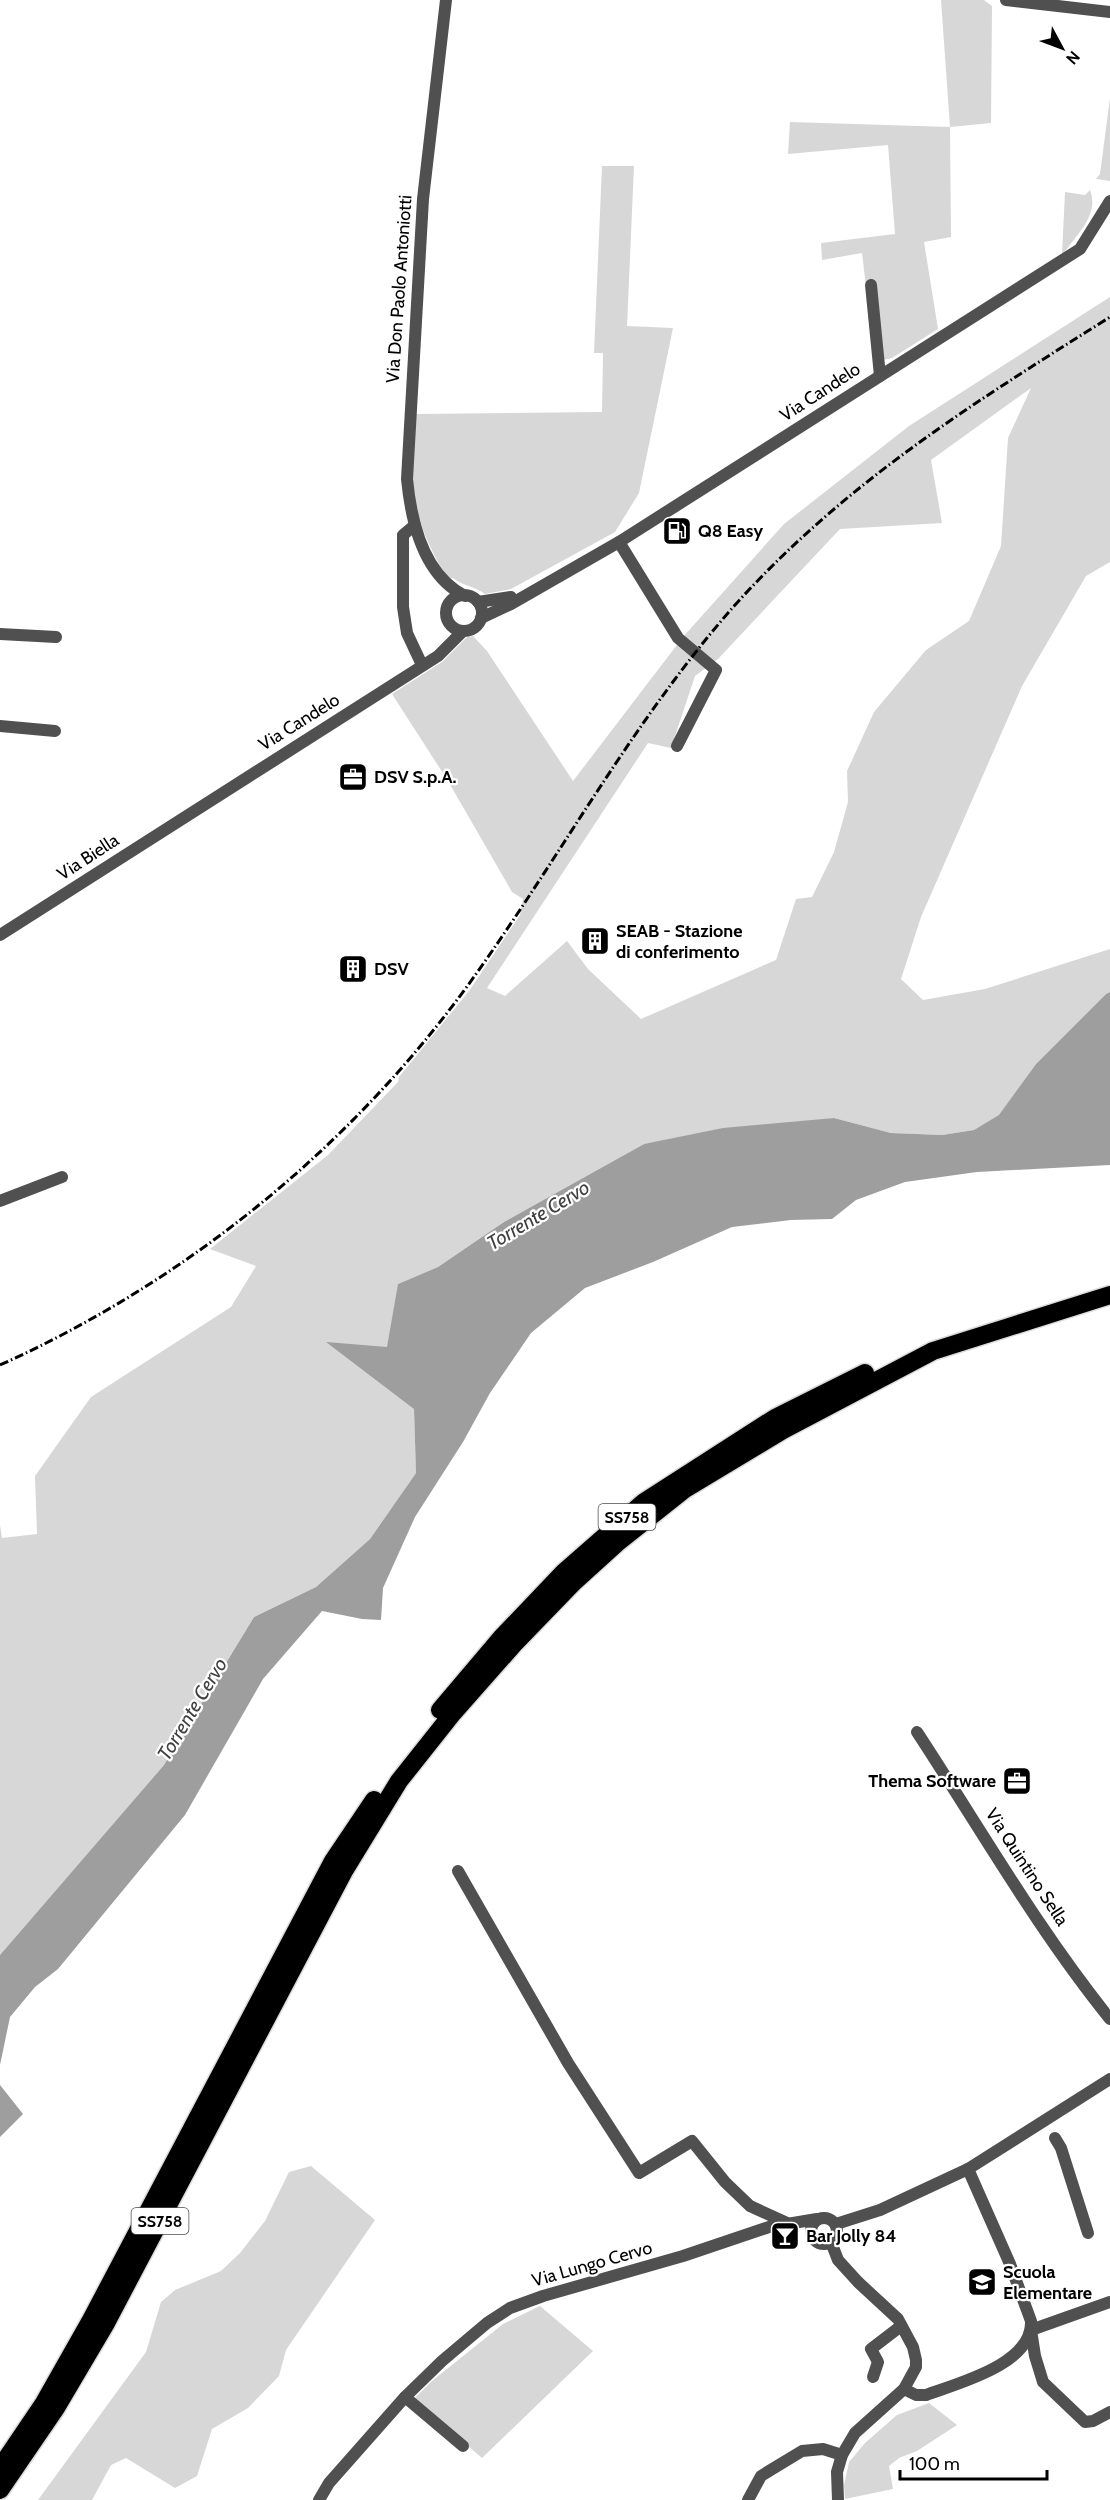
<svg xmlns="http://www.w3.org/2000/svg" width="1110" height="2500" font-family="Cabin,sans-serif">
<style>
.green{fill:#d7d7d7;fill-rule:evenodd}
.water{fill:#9e9e9e}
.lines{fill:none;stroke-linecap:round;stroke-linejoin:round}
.highway-casing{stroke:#dbdbdb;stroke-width:21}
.minor{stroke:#505050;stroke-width:12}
.highway{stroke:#000;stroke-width:18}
.rail{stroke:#000;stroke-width:3;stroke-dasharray:9 3 1.5 3;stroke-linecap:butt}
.labels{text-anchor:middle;stroke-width:4.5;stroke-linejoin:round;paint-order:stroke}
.shield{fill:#fff;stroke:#4c4c4c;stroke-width:1.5}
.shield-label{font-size:16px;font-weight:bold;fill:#000}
.street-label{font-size:18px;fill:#000;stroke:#fff}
.poi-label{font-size:18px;font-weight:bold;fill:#000;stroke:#fff;text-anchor:start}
.water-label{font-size:20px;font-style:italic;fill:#3f3f3f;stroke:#fff}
</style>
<rect width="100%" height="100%" fill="#fff"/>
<!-- green -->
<g class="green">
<polygon points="941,0 984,0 992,6 991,123 950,127 951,237 924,242 938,329 892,358 875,362 862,253 822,260 821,243 895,234 888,145 788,154 790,122 950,127"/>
<polygon points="1110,98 1110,181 1096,179 1100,174"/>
<path d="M 602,166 L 634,166 L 627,326 L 673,328 L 639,493 L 615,532 L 511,589 L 485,594 C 474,586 463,586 453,578 L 448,579 C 429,549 414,515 412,479 C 411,458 414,435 415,414 L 602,412 L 603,353 L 594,353 Z"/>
<path d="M 1090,190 C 1099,213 1080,231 1067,249 L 1062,254 L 1065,192 L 1085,195 Z"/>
<path d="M 1110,297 L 1110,562 L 1086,576 L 1022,686 L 921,917 L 901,979 L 923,1000 L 985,989 L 1110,949 L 1110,992 L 1106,994 L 1036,1064 L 999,1116 L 974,1130 L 942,1135 L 891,1133 L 834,1118 L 644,1144 L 504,1222 L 438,1267 L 398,1284 L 414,1409 L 416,1473 L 370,1539 L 316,1587 L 254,1617 L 164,1765 L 0,1955 L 0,1525 L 2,1538 L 37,1534 L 35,1476 L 91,1397 L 231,1307 L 256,1266 L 210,1249 L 328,1155 L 398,1082 L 399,1077 L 469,991 L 520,915 L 523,899 L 512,892 L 448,781 L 392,694 L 442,662 L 467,637 L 473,636 L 487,651 L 573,781 L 683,637 L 784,524 L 909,426 ZM 1031,388 L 1008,438 L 1001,546 L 969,621 L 926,650 L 874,712 L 847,771 L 848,802 L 834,852 L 812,897 L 796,899 L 776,960 L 641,1019 L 588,969 L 567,941 L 505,996 L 487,988 L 648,743 L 671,748 L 695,676 L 718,659 L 840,529 L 942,523 L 931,460 Z"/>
<polygon points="311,2166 375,2220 286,2350 279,2376 248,2408 212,2429 197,2476 175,2488 126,2458 111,2465 92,2500 38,2500 146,2352 161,2302 175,2290 221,2271 240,2253 265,2221 289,2172"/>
<polygon points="540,2306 593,2351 482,2458 414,2399 432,2381 503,2324"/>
<polygon points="929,2403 957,2425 917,2451 899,2458 889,2466 893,2489 845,2499 844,2485 849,2462 865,2443 897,2415"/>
</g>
<!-- water -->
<g class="water">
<polygon points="1110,992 1110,1165 977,1172 905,1182 856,1200 832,1219 791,1220 732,1227 653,1262 585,1288 531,1333 490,1393 463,1442 415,1517 383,1588 381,1620 362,1619 322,1611 263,1679 185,1815 58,1969 35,1987 10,2017 0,2065 0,1955 164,1765 254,1617 316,1587 370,1539 416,1473 414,1409 326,1342 387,1347 398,1284 438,1267 504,1222 644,1144 723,1128 834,1118 891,1133 942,1135 974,1130 999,1115 1036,1064 1106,994"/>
<polygon points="0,2085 23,2114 0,2137"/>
</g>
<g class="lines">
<!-- highway casing -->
<g class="highway-casing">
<g id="highway">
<polyline points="440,1710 501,1638 564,1572 644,1502 775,1418 865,1373"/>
<polyline points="0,2468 44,2403 91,2320 333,1861 374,1800"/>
<polyline points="0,2490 56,2408 105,2325 344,1871 399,1781 453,1713 514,1644 574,1582 617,1543 685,1489 783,1430 933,1351 1110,1295"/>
</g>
</g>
<!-- minor -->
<g class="minor">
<path d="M 446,0 L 423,199 L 407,479 C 411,521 423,575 465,596"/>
<polyline points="1006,0 1110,12"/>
<polyline points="871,285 880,376"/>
<polyline points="415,525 403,535 403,607 407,633 422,665"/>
<polyline points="619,542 678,638 716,670 677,746"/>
<circle cx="464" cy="613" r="18"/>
<polyline points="478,602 511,597"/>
<polyline points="481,618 511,604 619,542 1080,249 1110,201"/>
<polyline points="0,634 56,637"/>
<polyline points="0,726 55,731"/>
<polyline points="0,935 438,656 463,631"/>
<polyline points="0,1201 62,1177"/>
<path d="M 917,1732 C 980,1828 1038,1930 1110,2019"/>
<polyline points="458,1871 568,2063 639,2173 692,2141 725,2182 750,2206 787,2223"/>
<polyline points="1055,2138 1061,2148 1088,2233"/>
<circle cx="824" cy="2231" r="13"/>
<polyline points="836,2224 880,2210 968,2169 1110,2079"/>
<polyline points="831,2242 838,2260 858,2282 898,2319 913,2347 916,2360 916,2367 904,2389 855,2433 842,2455 837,2472 838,2500"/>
<polyline points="1110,2302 1031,2330 1035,2356 1043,2382 1085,2422 1093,2421 1110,2412"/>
<polyline points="873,2377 878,2362 871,2349 901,2326"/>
<path d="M 904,2389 L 916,2395 L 926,2395 C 959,2383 1033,2364 1031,2321 L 1010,2264 L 968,2169"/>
<polyline points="405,2397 463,2446"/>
<polyline points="319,2500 329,2483 405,2397 442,2361 487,2323 510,2308 543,2296 683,2256 769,2227 817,2219"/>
<polyline points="748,2500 761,2476 802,2451 823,2449 842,2455"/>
</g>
<!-- highway -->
<use href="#highway" class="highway"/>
<!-- rail -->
<path class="rail" d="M 0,1365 C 189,1280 356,1143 476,974 C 563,852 635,718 735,605 C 846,482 972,404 1110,317"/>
</g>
<!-- icons -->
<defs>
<g id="fuel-square" transform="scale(1.5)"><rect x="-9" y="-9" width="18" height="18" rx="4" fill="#000" stroke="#fff"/><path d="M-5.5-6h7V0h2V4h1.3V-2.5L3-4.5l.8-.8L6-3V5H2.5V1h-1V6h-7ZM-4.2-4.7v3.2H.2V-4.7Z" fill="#fff"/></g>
<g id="office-square" transform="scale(1.5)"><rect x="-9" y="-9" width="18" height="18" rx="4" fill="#000" stroke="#fff"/><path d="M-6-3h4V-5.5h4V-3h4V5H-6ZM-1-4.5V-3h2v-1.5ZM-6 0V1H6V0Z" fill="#fff"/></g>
<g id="building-square" transform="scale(1.5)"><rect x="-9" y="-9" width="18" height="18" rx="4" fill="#000" stroke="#fff"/><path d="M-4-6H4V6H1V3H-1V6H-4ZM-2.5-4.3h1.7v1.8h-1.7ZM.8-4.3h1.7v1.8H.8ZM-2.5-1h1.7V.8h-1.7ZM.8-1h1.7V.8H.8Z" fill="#fff"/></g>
<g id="bar-square" transform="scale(1.5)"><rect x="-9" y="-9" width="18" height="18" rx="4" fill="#000" stroke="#fff"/><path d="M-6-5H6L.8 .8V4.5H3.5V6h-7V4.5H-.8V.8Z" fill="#fff"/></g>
<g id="school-square" transform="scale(1.5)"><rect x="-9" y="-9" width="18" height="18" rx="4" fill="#000" stroke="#fff"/><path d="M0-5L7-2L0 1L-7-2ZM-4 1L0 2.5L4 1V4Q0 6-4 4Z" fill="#fff"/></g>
</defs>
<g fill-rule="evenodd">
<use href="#fuel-square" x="677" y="531"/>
<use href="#office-square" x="353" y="777"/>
<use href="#building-square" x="595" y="941"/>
<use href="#building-square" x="353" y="969"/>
<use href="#office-square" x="1017" y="1781"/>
<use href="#bar-square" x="785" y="2236"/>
<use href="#school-square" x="982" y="2282"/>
</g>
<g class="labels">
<!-- shield labels -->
<g class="shield">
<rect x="598.5" y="1504" width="57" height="26" rx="4.5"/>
<rect x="131.5" y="2208" width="57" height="26" rx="4.5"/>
</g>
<g class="shield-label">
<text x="627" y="1523">SS758</text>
<text x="160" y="2227">SS758</text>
</g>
<!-- street labels -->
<g class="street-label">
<text transform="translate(399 289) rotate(-86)" y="6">Via Don Paolo Antoniotti</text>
<text transform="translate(820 392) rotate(-33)" y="6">Via Candelo</text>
<text transform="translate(299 722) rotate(-32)" y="6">Via Candelo</text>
<text transform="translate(88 857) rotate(-33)" y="6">Via Biella</text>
<text transform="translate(1027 1867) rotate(57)" y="6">Via Quintino Sella</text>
<text transform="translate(592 2264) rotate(-16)" y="6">Via Lungo Cervo</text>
</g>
<!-- poi labels -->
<g class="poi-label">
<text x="698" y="537">Q8 Easy</text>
<text x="374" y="783">DSV S.p.A.</text>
<text x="616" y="937">SEAB - Stazione<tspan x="616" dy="21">di conferimento</tspan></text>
<text x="374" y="975">DSV</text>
<text x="996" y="1787" text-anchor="end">Thema Software</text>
<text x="806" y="2242">Bar Jolly 84</text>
<text x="1003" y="2278">Scuola<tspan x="1003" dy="21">Elementare</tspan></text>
</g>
<!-- water labels -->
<g class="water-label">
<text transform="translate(538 1215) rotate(-31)" y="7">Torrente Cervo</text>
<text transform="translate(192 1709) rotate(-59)" y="7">Torrente Cervo</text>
</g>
</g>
<!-- north arrow -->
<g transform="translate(1062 48) rotate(131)" stroke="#ffffff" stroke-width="4.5" paint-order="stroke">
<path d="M0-4.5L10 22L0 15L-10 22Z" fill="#000000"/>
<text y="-9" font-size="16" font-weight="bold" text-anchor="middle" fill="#000000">N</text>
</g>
<!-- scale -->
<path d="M900 2470v9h147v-9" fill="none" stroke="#000000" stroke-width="3"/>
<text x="909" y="2470" font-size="18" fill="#000000" stroke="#ffffff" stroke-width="4.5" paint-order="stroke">100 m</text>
</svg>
